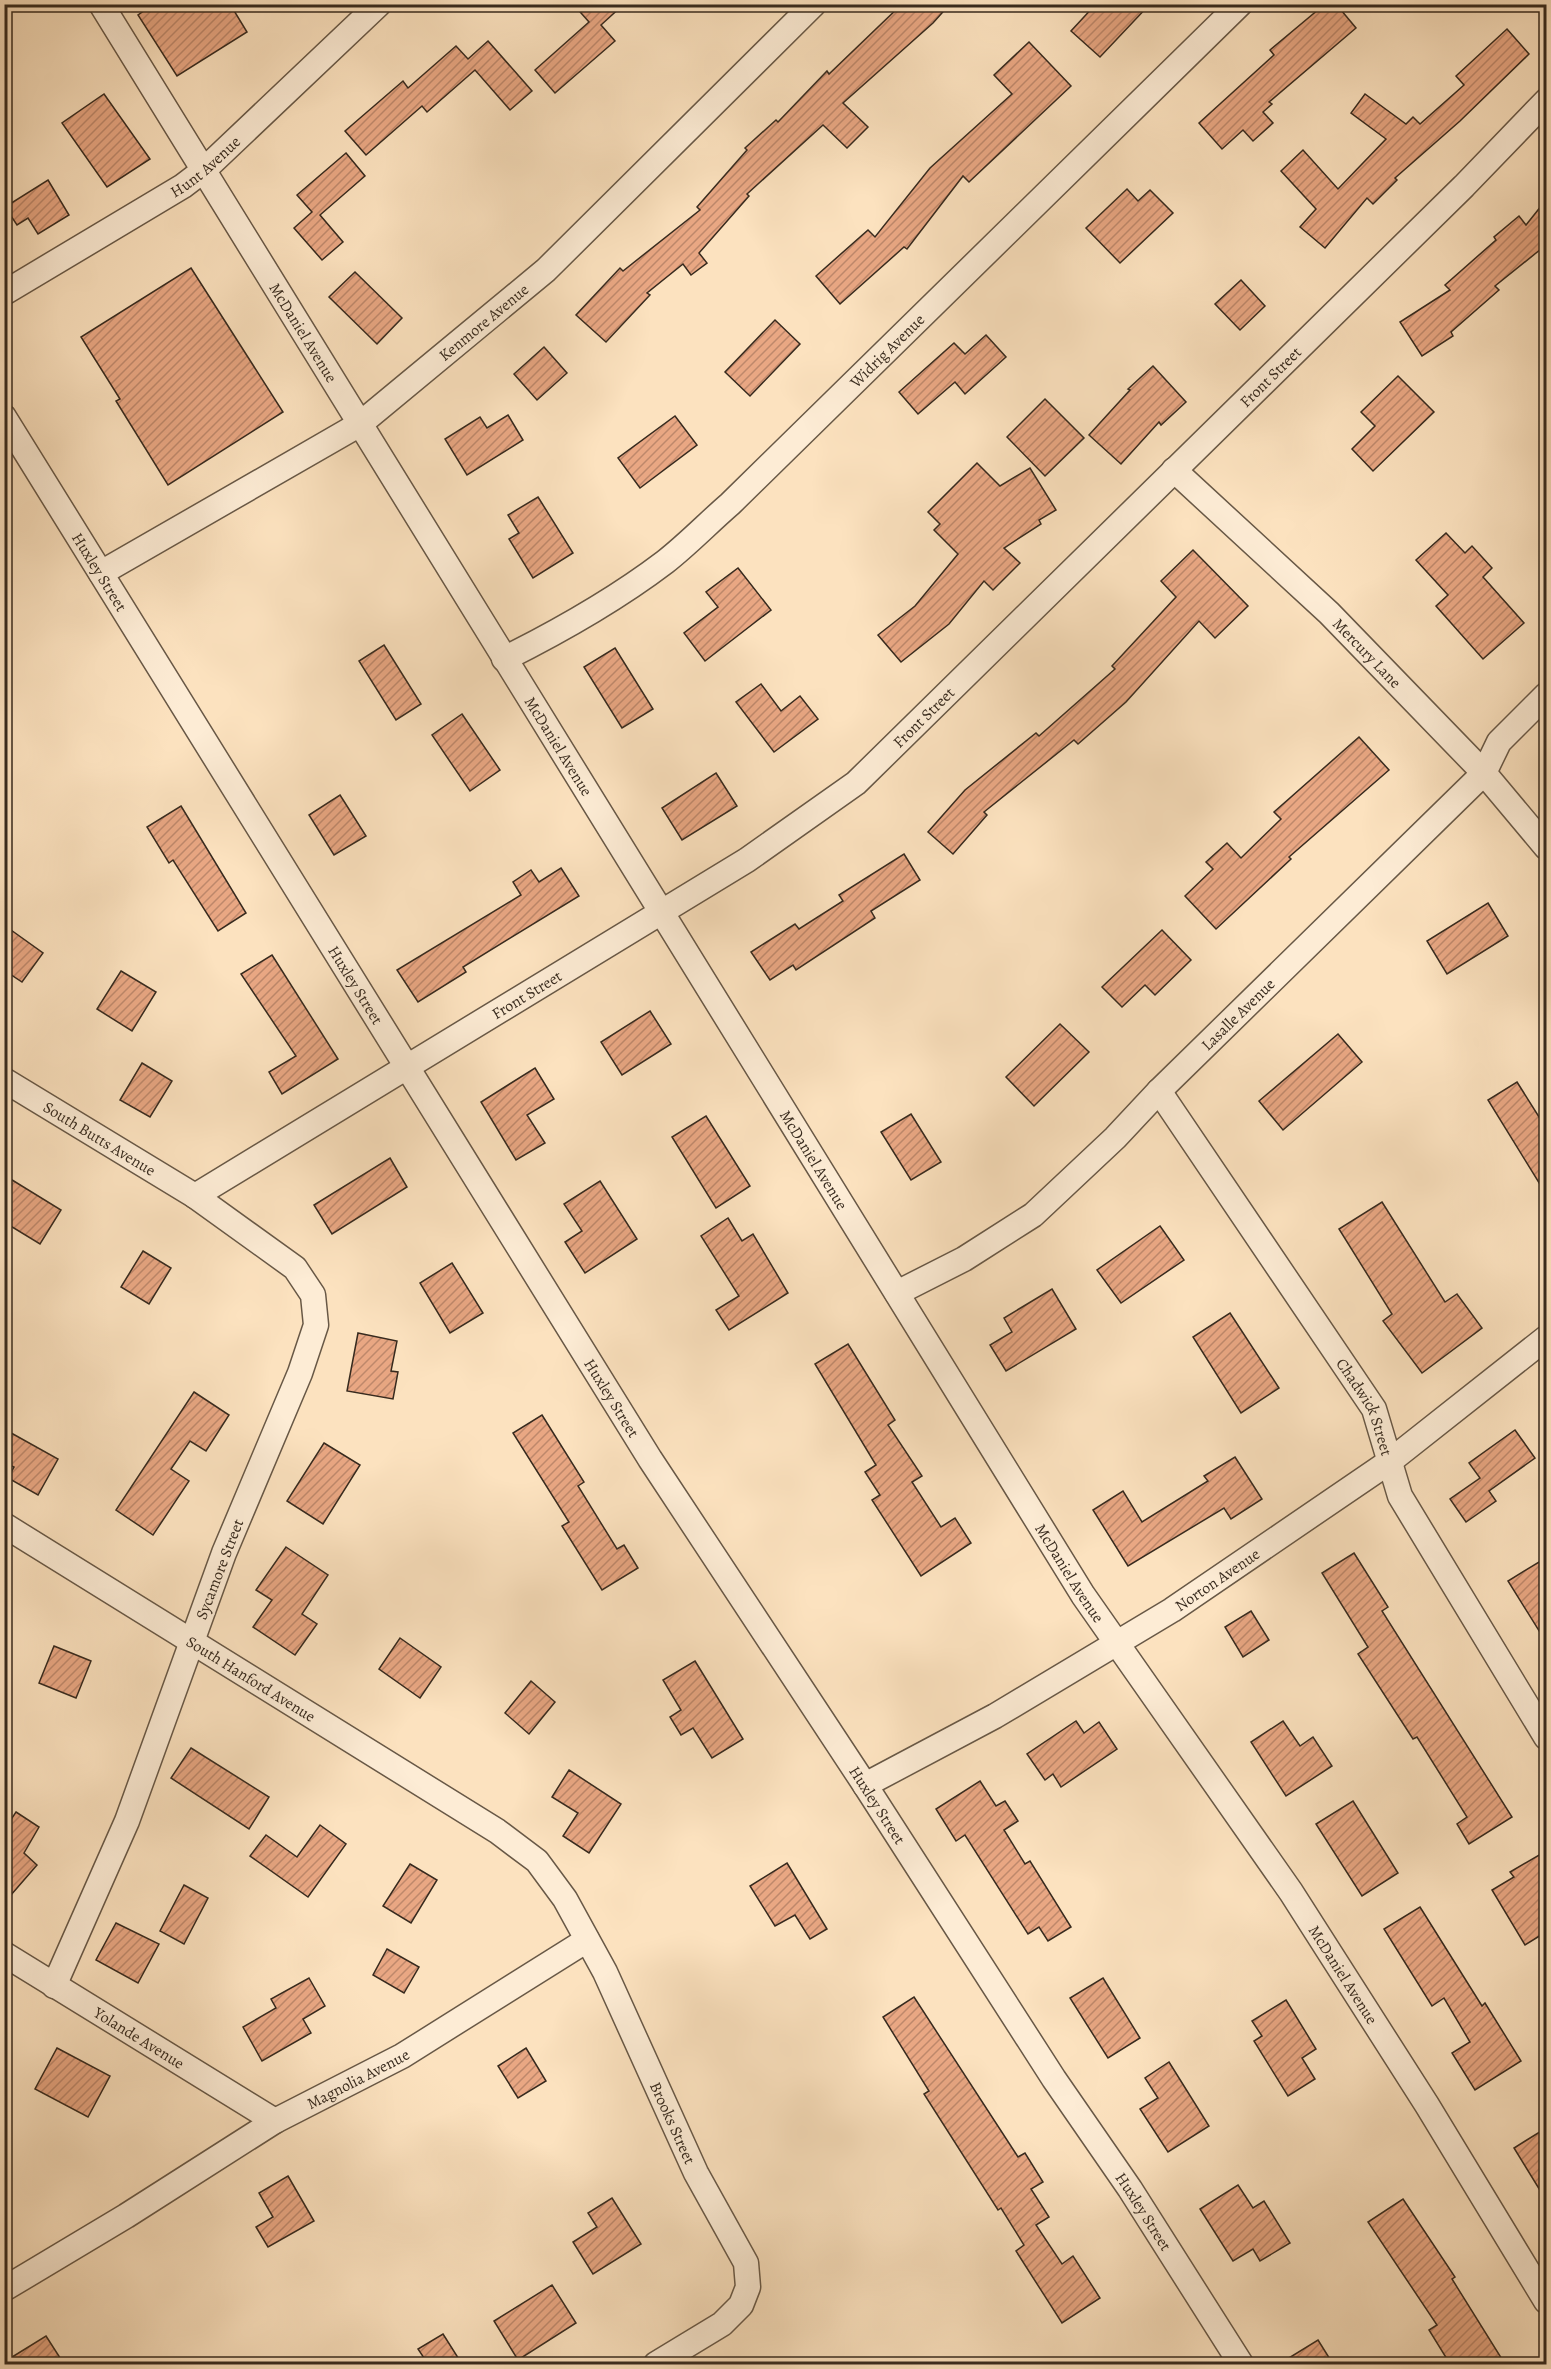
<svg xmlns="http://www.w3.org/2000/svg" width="1551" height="2369" font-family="Alegreya,serif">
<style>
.building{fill:url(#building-hatch);stroke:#372a1e;stroke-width:1.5}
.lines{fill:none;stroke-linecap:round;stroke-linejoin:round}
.street-casing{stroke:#685846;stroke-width:27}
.street{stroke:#fdecd5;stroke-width:24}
.labels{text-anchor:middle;stroke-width:4.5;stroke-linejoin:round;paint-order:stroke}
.street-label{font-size:16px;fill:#372a1e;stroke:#fdecd5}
</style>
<defs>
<pattern id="building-hatch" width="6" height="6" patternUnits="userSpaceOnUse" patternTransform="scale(1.5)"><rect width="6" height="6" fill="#e9a783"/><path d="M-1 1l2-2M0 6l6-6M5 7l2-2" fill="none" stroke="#be886b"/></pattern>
</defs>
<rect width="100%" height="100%" fill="#fce2bf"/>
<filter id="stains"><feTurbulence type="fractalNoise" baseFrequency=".00333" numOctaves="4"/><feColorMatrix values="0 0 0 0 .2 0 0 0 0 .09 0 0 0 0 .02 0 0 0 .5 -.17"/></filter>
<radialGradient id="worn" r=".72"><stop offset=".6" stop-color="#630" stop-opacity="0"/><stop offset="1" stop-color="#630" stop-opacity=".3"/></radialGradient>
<!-- building -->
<g class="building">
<polygon points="154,4 230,4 247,32 177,76 138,15"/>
<polygon points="573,4 624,4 601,25 615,41 555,93 535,70 589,22"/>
<polygon points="902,4 950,4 933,23 843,103 868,127 847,148 823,125 747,194 749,196 699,253 707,263 691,275 683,264 647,293 650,295 606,342 576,315 620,268 623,271 700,210 697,207 747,150 745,148 776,120 778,122 827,71 829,74"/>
<polygon points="1096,4 1150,4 1100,57 1071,31"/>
<polygon points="1325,4 1336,4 1356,28 1269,102 1272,104 1263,112 1273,123 1253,141 1243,130 1222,149 1199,123 1274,55 1270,50"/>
<polygon points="1507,29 1529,54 1460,121 1395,178 1397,180 1373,204 1367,198 1325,248 1300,227 1316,209 1281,171 1303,150 1338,189 1386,139 1351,113 1365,94 1406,124 1413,117 1420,124 1464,85 1456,76"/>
<polygon points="488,41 532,91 510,110 475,70 427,112 422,106 366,155 345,131 403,81 408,88 456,46 468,59"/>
<polygon points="1029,42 1071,86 969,182 963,176 907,249 904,247 840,304 816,276 868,230 875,237 930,168 1012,94 994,75"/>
<polygon points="104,94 150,159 107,187 62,123"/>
<polygon points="346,153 365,176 320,215 343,242 322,260 294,228 312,212 297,195"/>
<polygon points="48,180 69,215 38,234 28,218 17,225 5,207"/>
<polygon points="1127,189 1138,201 1150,190 1173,213 1120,263 1086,228"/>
<polygon points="1546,200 1546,245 1495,286 1499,290 1451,332 1453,336 1422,356 1400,322 1450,290 1445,285 1496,240 1494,237 1519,216 1526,225"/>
<polygon points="191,268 283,412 168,485 116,401 120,399 81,337"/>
<polygon points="355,272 402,318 377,344 329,297"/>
<polygon points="1241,280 1265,306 1240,330 1215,304"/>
<polygon points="775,320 800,344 750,396 725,372"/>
<polygon points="986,335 1006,357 965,394 955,382 918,414 899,392 954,343 965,354"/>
<polygon points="544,347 567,373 537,400 514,374"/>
<polygon points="1153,366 1186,402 1161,425 1159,422 1121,464 1089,435 1130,390 1128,389"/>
<polygon points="1398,376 1434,412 1373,471 1352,449 1375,426 1361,412"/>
<polygon points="1045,399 1084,438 1045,476 1007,437"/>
<polygon points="508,415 523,440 467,475 445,439 480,417 487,428"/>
<polygon points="675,416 697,445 640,488 618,458"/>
<polygon points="977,463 1000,486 1030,468 1056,510 1039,520 1041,524 1004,548 1020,563 993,590 984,581 949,624 901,662 878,635 915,606 958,554 934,530 940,524 928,512"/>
<polygon points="538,497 573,553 533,578 509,539 519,533 508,515"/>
<polygon points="1446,533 1465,553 1472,546 1492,568 1483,577 1524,623 1483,659 1436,606 1448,595 1416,560"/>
<polygon points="1193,550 1248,606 1215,638 1199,621 1126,702 1078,744 1074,740 984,812 987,815 953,854 928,832 965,790 1036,733 1039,736 1115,669 1112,666 1176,597 1161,581"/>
<polygon points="738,568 771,610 705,661 684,633 718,607 706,592"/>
<polygon points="384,645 421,704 396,720 359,661"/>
<polygon points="615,648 653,709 622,728 584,667"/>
<polygon points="761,684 781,711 800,696 818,719 774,752 736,702"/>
<polygon points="462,714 500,770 470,791 432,735"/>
<polygon points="1359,737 1389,770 1289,857 1291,859 1216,929 1185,896 1213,869 1206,862 1227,843 1241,858 1281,819 1274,812"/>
<polygon points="716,773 737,806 682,840 662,808"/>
<polygon points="340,795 366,836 334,855 309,815"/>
<polygon points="181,806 246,913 218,931 173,860 169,863 147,827"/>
<polygon points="904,854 920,880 871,911 875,918 796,970 793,965 770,980 751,952 795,924 799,929 843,901 839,895"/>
<polygon points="561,868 579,896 463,967 466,972 418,1002 397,970 521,895 513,882 531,870 539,882"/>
<polygon points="1488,903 1508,936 1447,974 1427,941"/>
<polygon points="4,925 43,953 22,982 4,970"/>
<polygon points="1162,930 1191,960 1155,995 1145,985 1122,1007 1102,987"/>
<polygon points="272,955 338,1059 282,1094 269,1072 296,1056 241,974"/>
<polygon points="121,971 156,992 132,1031 97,1009"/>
<polygon points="650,1011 671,1044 622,1075 601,1042"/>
<polygon points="1060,1024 1089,1052 1034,1106 1006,1077"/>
<polygon points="1338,1034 1362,1062 1283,1130 1259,1101"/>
<polygon points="142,1063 172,1081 150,1117 120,1100"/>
<polygon points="535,1068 554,1099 527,1115 545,1143 516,1160 481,1102"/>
<polygon points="1517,1082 1546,1128 1546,1194 1488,1100"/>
<polygon points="911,1114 941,1162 911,1180 881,1132"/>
<polygon points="706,1116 750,1186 716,1208 672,1137"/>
<polygon points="390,1158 407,1187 332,1234 314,1205"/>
<polygon points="4,1175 61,1210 40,1244 4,1222"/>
<polygon points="600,1181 637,1239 585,1273 565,1242 582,1231 564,1204"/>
<polygon points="1382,1202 1445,1302 1457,1294 1482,1328 1422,1373 1383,1321 1392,1314 1339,1229"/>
<polygon points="728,1218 742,1241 753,1234 788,1293 729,1330 716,1310 739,1296 701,1236"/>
<polygon points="1160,1226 1184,1260 1121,1303 1097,1270"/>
<polygon points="143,1251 171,1268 149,1304 121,1287"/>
<polygon points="452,1263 483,1313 450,1333 420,1283"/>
<polygon points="1052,1289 1076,1329 1006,1371 990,1345 1012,1332 1004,1318"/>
<polygon points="1230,1313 1279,1388 1241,1413 1193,1337"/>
<polygon points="358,1333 397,1341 391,1371 398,1372 393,1399 347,1391"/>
<polygon points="848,1344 895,1420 888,1425 922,1476 912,1482 941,1527 955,1518 971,1543 921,1576 872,1500 880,1495 865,1472 876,1465 815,1364"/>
<polygon points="194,1392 229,1415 206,1451 190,1441 171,1469 189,1481 153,1535 116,1510"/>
<polygon points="542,1415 584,1482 578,1486 617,1549 624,1545 638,1568 602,1590 562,1526 569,1522 513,1433"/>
<polygon points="4,1429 58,1459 38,1495 8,1478 14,1467 4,1462"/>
<polygon points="1515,1430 1535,1458 1489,1491 1496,1501 1466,1522 1450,1499 1480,1478 1469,1463"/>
<polygon points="324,1443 360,1465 323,1524 287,1501"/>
<polygon points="1235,1457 1262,1499 1231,1519 1224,1508 1128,1566 1093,1510 1123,1491 1142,1522 1208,1481 1204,1476"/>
<polygon points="286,1547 328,1575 302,1614 317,1624 295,1655 253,1627 272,1600 256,1590"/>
<polygon points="1354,1553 1388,1607 1382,1611 1512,1817 1469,1844 1457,1824 1467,1817 1417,1737 1413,1739 1358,1654 1368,1647 1322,1573"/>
<polygon points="1539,1562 1546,1574 1546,1642 1508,1581"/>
<polygon points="1251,1611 1269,1640 1243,1657 1225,1627"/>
<polygon points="400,1638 441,1667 420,1698 379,1669"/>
<polygon points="54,1646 91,1661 76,1698 39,1683"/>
<polygon points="695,1661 743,1739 712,1758 693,1728 681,1735 670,1717 681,1710 663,1680"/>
<polygon points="531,1681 555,1702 529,1734 505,1713"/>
<polygon points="1076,1721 1084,1733 1099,1722 1117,1749 1061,1787 1053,1774 1045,1780 1027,1754"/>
<polygon points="1283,1721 1300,1746 1313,1737 1332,1766 1286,1796 1251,1742"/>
<polygon points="191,1748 269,1797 249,1829 171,1778"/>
<polygon points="569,1770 621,1804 589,1853 563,1836 578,1813 552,1797"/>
<polygon points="980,1781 996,1806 1005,1801 1018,1821 1004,1830 1025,1864 1030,1861 1071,1927 1048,1941 1039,1927 1028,1934 965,1835 956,1841 936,1809"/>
<polygon points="1353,1801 1398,1873 1362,1896 1316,1824"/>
<polygon points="16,1812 39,1827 24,1853 37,1865 4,1903 4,1830"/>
<polygon points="320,1825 346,1844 308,1897 250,1856 266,1835 297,1857"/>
<polygon points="1546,1851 1546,1932 1525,1945 1492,1890 1514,1877 1510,1872"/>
<polygon points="787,1863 827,1929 810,1939 795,1915 775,1926 750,1886"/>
<polygon points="410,1864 437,1880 411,1923 383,1906"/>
<polygon points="184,1885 208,1898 184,1944 160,1931"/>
<polygon points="1420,1907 1482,2006 1485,2003 1521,2061 1475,2090 1452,2053 1470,2042 1444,1998 1432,2006 1384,1929"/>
<polygon points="116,1923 159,1944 138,1983 96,1960"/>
<polygon points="387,1949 419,1967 404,1993 373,1975"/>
<polygon points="309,1978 325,2006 303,2019 311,2033 262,2061 243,2027 276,2008 271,1999"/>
<polygon points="1103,1978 1140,2038 1108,2058 1070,1998"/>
<polygon points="914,1997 1018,2157 1025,2153 1043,2182 1031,2189 1049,2217 1036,2225 1062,2264 1073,2256 1100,2298 1062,2323 1016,2251 1024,2245 1001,2208 998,2210 924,2094 929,2091 883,2017"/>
<polygon points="1286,2000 1316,2049 1302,2058 1315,2079 1288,2096 1254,2041 1262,2036 1252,2021"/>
<polygon points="57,2048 110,2076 88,2117 35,2089"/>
<polygon points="526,2048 546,2081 518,2098 498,2066"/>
<polygon points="1169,2062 1209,2126 1168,2152 1140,2109 1158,2098 1145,2078"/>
<polygon points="1546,2128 1546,2200 1514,2148"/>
<polygon points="288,2176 314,2221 268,2247 256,2227 273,2217 259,2193"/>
<polygon points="1238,2185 1253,2208 1264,2201 1290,2243 1260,2261 1253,2249 1233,2261 1200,2209"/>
<polygon points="612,2198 641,2244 593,2274 573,2242 597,2227 588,2213"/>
<polygon points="1403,2199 1455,2277 1452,2279 1505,2364 1450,2364 1429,2330 1437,2325 1368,2222"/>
<polygon points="552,2285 576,2323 518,2360 494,2321"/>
<polygon points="443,2334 462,2364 428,2364 418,2349"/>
<polygon points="46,2336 64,2364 4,2364 4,2362"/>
<polygon points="1318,2340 1333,2364 1279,2364"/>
</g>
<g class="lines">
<!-- street casing -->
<g class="street-casing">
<g id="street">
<path id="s1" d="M 101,4 L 1083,1595 L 1291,1892 L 1427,2105 L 1546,2301"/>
<path id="s2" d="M 4,293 L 183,186 L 204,170 L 379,4"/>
<path id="s3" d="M 4,417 L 650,1459 L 865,1785 L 1054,2079 L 1130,2189 L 1241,2364"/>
<path id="s4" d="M 1174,470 L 1329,613 L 1484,773 L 1546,847"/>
<path id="s5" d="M 101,573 L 360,424 L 546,270 L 814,4"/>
<path id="s6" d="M 504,659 C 560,631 615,600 665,562 C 688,544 708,523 730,504 L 1240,4"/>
<path id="s7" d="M 4,1080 L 195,1196 L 295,1268 L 313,1295 L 316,1325 L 300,1373 L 224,1553 L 127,1821 L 54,1986"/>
<path id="s8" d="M 1159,1091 L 1374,1409 L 1400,1496 L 1546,1737"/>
<path id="s9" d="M 195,1196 L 747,860 L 856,783 L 1464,186 L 1546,101"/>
<path id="s10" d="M 897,1293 L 964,1259 L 1033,1215 L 1115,1138 L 1159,1091 L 1484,773 L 1499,742 L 1546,695"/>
<path id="s11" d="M 4,1525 L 497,1831 L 537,1861 L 565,1899 L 605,1972 L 696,2173 L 746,2263 L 748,2287 L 741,2305 L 722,2324 L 656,2364"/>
<path id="s12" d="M 865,1785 L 995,1716 L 1172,1610 L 1389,1462 L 1546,1338"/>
<path id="s13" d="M 4,1954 L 275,2121"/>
<path id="s14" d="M 4,2289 L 126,2216 L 275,2121 L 402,2056 L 587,1940"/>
</g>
</g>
<!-- street -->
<use href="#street" class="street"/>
</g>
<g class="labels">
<!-- street labels -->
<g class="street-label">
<text dy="6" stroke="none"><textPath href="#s2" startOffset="238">Hunt Avenue</textPath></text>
<text dy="6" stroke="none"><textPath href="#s5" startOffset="459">Kenmore Avenue</textPath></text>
<text dy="6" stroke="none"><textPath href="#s1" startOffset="386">McDaniel Avenue</textPath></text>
<text dy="6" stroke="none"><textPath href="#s6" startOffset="495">Widrig Avenue</textPath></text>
<text dy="6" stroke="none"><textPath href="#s9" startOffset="1360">Front Street</textPath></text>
<text dy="6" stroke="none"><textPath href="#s3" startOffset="182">Huxley Street</textPath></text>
<text dy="6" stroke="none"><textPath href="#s4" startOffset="266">Mercury Lane</textPath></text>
<text dy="6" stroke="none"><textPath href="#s9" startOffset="874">Front Street</textPath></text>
<text dy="6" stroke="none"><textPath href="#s1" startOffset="872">McDaniel Avenue</textPath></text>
<text dy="6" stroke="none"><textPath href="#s3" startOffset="668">Huxley Street</textPath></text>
<text dy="6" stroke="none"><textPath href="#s9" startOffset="388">Front Street</textPath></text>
<text dy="6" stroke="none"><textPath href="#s10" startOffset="444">Lasalle Avenue</textPath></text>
<text dy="6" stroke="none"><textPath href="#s7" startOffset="112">South Butts Avenue</textPath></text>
<text dy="6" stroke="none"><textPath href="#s1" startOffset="1358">McDaniel Avenue</textPath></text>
<text dy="6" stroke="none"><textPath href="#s3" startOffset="1154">Huxley Street</textPath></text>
<text dy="6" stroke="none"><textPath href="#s8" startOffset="378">Chadwick Street</textPath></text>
<text transform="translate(219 1569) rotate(-69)" y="6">Sycamore Street</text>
<text dy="6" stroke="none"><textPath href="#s1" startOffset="1844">McDaniel Avenue</textPath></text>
<text dy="6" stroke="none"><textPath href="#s12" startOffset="408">Norton Avenue</textPath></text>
<text dy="6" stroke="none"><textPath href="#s11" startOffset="291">South Hanford Avenue</textPath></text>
<text dy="6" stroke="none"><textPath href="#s3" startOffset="1640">Huxley Street</textPath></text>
<text dy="6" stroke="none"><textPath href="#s1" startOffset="2330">McDaniel Avenue</textPath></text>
<text dy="6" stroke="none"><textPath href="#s13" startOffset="159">Yolande Avenue</textPath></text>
<text dy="6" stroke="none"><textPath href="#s14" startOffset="412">Magnolia Avenue</textPath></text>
<text dy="6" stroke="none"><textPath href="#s11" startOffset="926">Brooks Street</textPath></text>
<text dy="6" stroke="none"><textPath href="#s3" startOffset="2126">Huxley Street</textPath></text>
</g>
</g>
<!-- margin -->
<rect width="1551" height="2369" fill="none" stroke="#fce2bf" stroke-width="24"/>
<rect x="6" y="6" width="1539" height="2357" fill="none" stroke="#372a1e" stroke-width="3"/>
<rect x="12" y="12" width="1527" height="2345" fill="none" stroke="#372a1e" stroke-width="1.5"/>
<rect width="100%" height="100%" filter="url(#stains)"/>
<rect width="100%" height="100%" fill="url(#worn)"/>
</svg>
